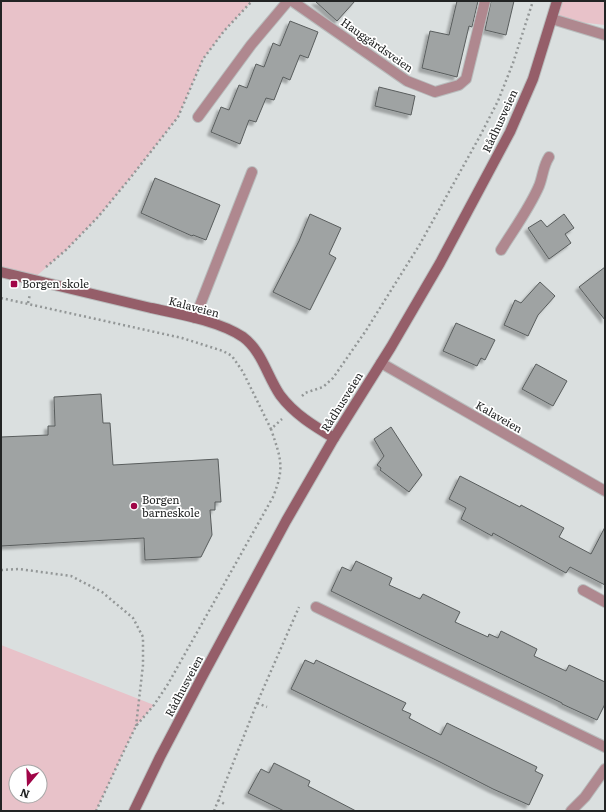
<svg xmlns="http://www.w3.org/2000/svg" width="606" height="812" font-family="Literata,serif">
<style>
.green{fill:#e8c2c9;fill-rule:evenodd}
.building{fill:#9fa3a3;stroke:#595d5d;filter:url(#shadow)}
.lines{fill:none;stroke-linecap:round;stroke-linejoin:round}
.lane-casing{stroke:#b9bdbd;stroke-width:12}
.street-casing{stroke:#b9bdbd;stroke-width:12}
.secondary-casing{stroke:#b9bdbd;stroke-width:12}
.path{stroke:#939797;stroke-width:2.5;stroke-dasharray:2 3;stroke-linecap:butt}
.lane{stroke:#af888f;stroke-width:10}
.street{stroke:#af888f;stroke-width:10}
.secondary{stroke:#955e69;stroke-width:10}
.poi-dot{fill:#a00547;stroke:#fff;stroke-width:1.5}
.labels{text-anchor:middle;stroke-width:3.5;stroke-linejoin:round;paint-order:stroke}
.street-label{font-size:11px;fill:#222424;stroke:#fff}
.poi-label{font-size:11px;fill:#222424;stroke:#fff;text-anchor:start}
</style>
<defs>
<filter id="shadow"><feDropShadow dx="-3.5" dy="3.5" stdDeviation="1" flood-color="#0004"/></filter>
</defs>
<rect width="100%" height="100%" fill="#dadfdf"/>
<!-- green -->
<g class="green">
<polygon points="1,1 252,1 224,31 203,59 178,117 131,177 98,217 66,250 32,280 1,272"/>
<polygon points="557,1 605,1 605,25 552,19"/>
<path d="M 1,645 L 154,705 L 136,726 L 122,755 L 96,811 L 1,811 ZM 16,772 L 40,772 L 40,796 L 16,796 Z"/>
</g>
<!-- building -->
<g class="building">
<polygon points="315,1 355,1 337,21"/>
<polygon points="457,1 478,1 472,27 469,26 457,77 422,68 430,31 449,35"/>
<polygon points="491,1 514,1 506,35 485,30"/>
<polygon points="290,21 318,32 308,58 300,55 290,80 283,77 274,100 266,98 256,122 249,120 240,144 211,132 221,107 229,110 239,85 247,88 256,64 264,67 273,43 280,46"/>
<polygon points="379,87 415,96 411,115 375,106"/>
<polygon points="155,178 220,205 206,240 193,235 192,236 141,213"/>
<polygon points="310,214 341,228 329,254 336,258 310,310 273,292 299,241"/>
<polygon points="564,214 574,228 565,234 571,243 549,259 528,228 541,220 547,227"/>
<polygon points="605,267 605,320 579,287"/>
<polygon points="540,282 555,296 538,315 528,336 504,325 515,300 521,303"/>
<polygon points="456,323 495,340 485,360 481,358 477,366 443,351"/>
<polygon points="536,364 567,381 553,406 522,389"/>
<polygon points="101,394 103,423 110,423 113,465 218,459 221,502 215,502 215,510 210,510 212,535 201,557 145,560 144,538 1,546 1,437 48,435 48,426 55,426 54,397"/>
<polygon points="391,427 422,475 409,492 380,470 381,468 377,465 384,456 374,439"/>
<polygon points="460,476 520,507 521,505 564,528 559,537 591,554 605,527 605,585 570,567 566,573 493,533 492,536 461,519 466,508 449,499"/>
<polygon points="356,561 392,578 389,585 420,599 423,594 460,612 455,622 488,637 489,634 498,638 501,631 537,649 534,656 566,671 569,665 605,682 605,704 597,720 562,704 562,703 433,641 331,591 342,567 351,571"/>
<polygon points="305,660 314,664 316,660 406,703 402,710 411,714 409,718 441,735 447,723 537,767 535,771 543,775 529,805 493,789 440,762 291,689"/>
<polygon points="274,763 310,781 308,786 356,811 284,811 248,793 261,769 269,773"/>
</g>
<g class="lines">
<!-- lane casing -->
<g class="lane-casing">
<g id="lane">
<path d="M 501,250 C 514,229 529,209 539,186 C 543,176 543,166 549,157"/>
<polyline points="195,318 252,172"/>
<polyline points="583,590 605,602"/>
<polyline points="316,607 605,747"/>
</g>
</g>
<!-- street casing -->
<g class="street-casing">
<g id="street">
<polyline points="292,1 407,81 435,92 459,85 466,79 485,1"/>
<polyline points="552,19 605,35"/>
<polyline points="198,117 251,45 288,1"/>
<polyline points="381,363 605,491"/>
<polyline points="571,811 585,797 605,769"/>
</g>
</g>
<!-- secondary casing -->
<g class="secondary-casing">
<g id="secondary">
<path d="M 1,272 C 51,284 101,296 151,308 C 179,314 219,321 243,337 C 262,351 267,376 280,395 C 294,414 314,426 334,438"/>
<polyline points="134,811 160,757 202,677 286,521 334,438 391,347 440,263 510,132 533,79 557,1"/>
</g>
</g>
<!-- path -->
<g class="path">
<polyline points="46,267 66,250 98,217 131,177 178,117 203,59 224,31 252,1"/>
<polyline points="1,298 182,338 223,351 232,356 243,372 271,429"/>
<polyline points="28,303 30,294"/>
<polyline points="302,396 305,393 323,387 333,378 365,332 420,244 480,136 498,101 513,63 533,1"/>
<polyline points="1,570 19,569 71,576 102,592 133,618 143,637 143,665 136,726"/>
<polyline points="257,703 267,707"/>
<polyline points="218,800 226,805"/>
<path d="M 96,811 L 122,755 L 136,726 L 154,705 L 168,684 L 273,497 C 285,467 281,459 271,429 L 282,419"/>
<polyline points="214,811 257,703 299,607"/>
</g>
<!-- lane -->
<use href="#lane" class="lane"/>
<!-- street -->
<use href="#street" class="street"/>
<!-- secondary -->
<use href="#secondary" class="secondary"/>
</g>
<!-- markers -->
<g class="poi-dot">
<rect x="10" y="280" width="8" height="8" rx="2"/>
<circle cx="134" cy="506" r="4"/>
</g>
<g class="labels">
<!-- street labels -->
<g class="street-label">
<text transform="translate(377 45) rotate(35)" y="4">Hauggårdsveien</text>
<text transform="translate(500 121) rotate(-65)" y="4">Rådhusveien</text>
<text transform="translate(194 307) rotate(15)" y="4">Kalaveien</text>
<text transform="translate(342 402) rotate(-58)" y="4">Rådhusveien</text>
<text transform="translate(499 417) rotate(30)" y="4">Kalaveien</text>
<text transform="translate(184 686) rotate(-62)" y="4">Rådhusveien</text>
</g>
<!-- poi labels -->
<g class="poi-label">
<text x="22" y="288">Borgen skole</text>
<text x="142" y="504">Borgen<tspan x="142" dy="13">barneskole</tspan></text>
</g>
</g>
<!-- border -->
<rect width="606" height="812" fill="none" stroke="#222424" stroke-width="4"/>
<!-- north arrow -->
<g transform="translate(28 784) rotate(199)"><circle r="19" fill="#ffffff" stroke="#a7a7a7"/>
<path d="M0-3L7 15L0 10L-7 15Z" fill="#a00547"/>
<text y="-6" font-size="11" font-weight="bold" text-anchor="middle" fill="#222424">N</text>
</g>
</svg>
